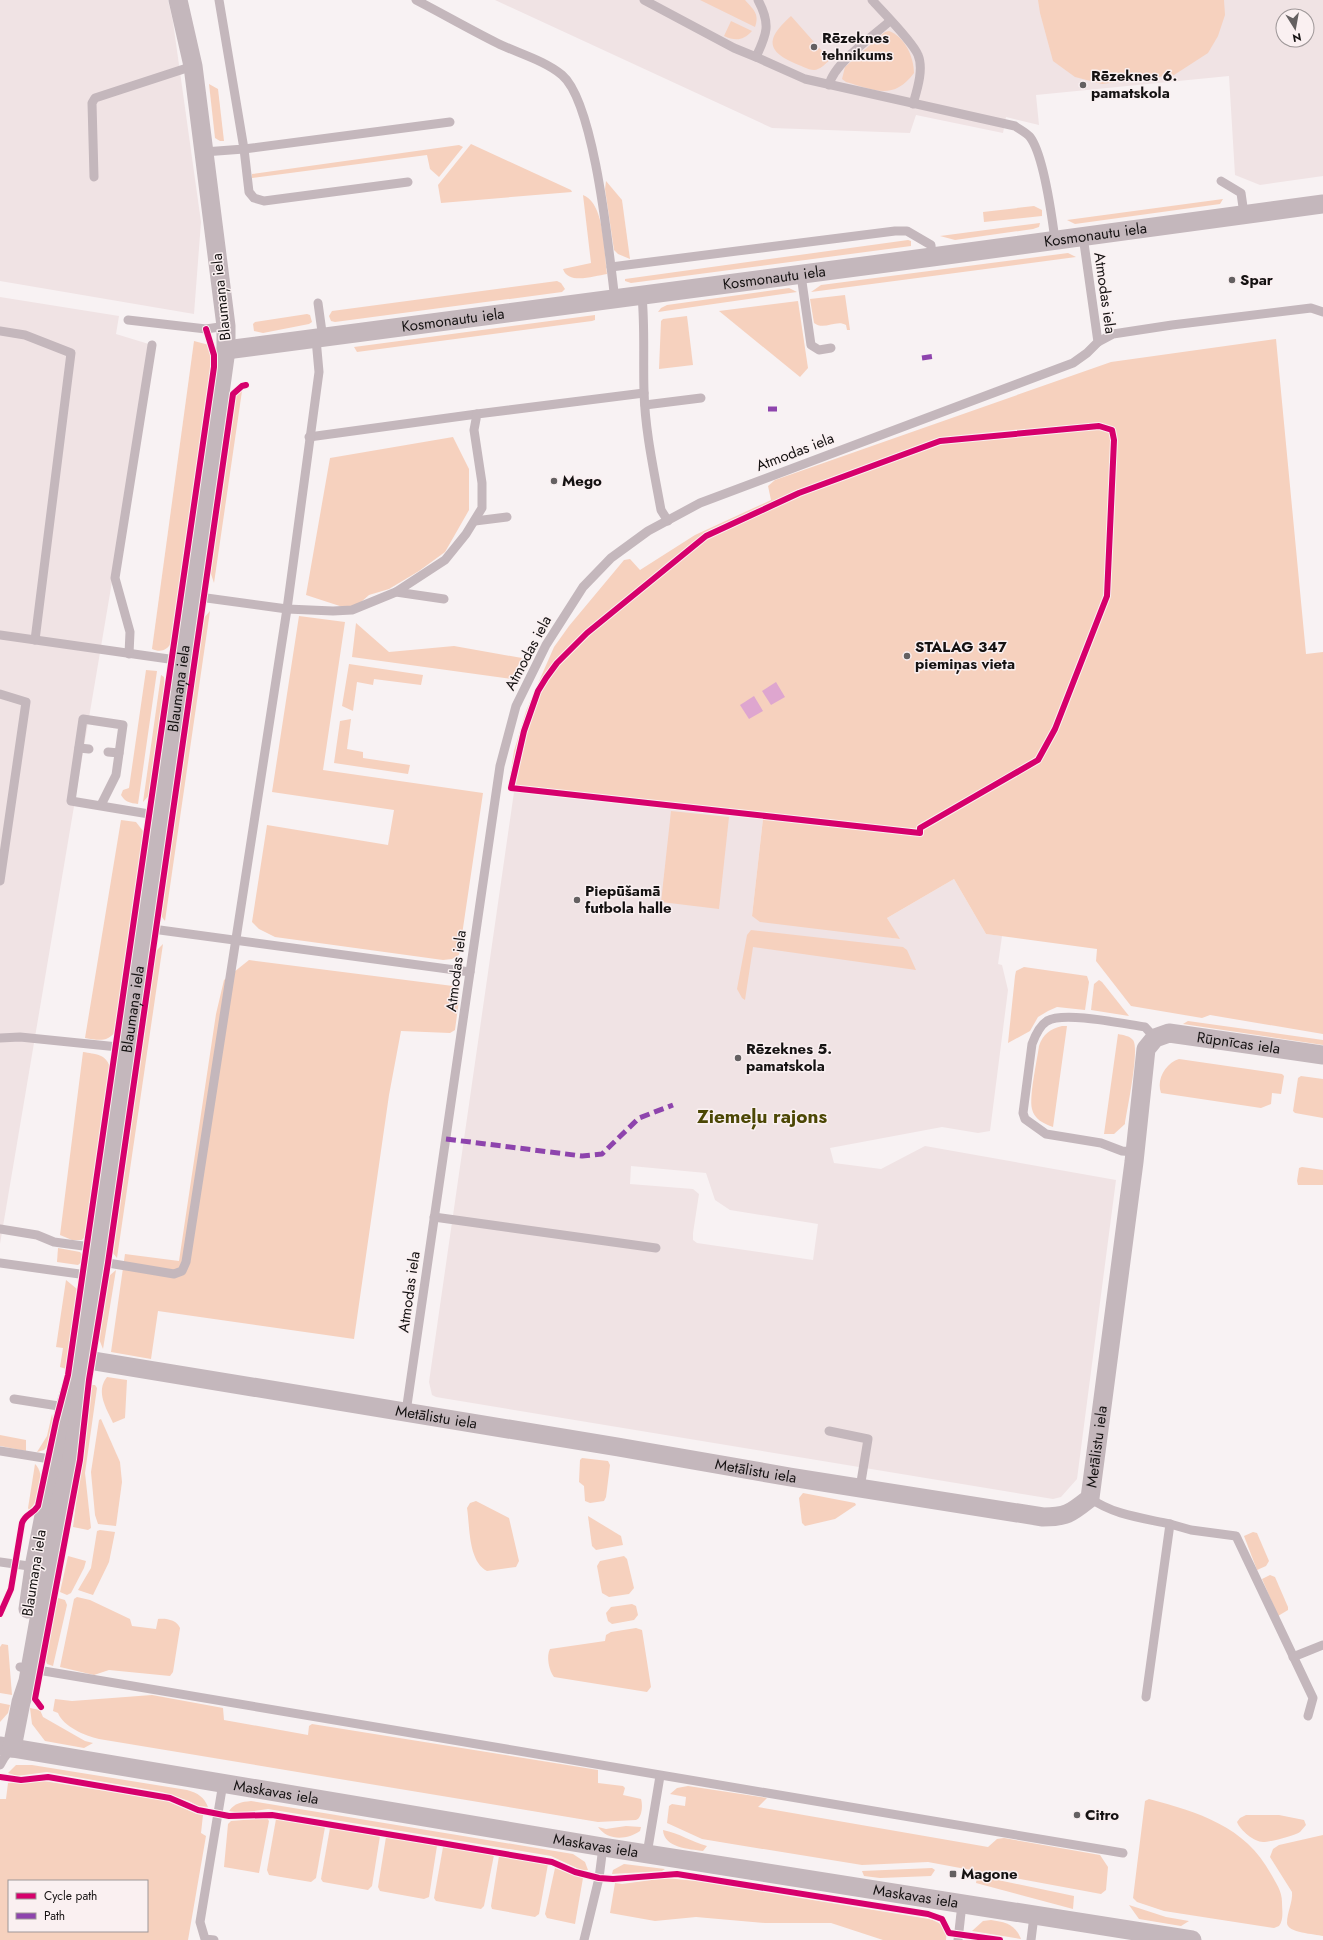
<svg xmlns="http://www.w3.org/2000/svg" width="1323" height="1940" font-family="Jost,sans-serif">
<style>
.built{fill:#f0e3e4;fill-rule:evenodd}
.green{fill:#f6d1be;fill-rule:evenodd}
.water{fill:#dea6cf}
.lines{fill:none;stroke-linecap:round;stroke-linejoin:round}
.service{stroke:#c4b7bc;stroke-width:9}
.minor{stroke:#c4b7bc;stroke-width:19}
.quiet{stroke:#8e44ad;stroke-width:5;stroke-dasharray:10 5;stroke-linecap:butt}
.cycleway-casing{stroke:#faf0f1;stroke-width:8}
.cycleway{stroke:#d6006c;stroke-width:6}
.poi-dot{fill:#646061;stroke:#faf0f1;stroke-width:1.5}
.labels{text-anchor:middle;stroke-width:3;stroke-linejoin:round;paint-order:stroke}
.poi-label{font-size:15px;font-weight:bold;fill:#151212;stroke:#faf0f1;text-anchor:start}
.street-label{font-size:15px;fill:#151212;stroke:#faf0f1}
.district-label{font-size:19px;font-weight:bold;fill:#4c4705;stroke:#faf0f1}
</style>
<rect width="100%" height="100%" fill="#f8f2f3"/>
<!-- built -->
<g class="built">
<polygon points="0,0 168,0 173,22 201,222 194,314 0,281"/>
<path d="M 495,0 L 1323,0 L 1323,176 L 1260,185 L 1235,175 L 1229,76 L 1036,95 L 1039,125 L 1006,117 L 1003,133 L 916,115 L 910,133 L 772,128 ZM 1283,16 L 1307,16 L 1307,40 L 1283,40 Z"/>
<polygon points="0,297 119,316 116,334 152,345 0,1244"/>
<path d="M 514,792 L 763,819 L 752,916 L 899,939 L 887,918 L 954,879 L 986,934 L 1002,936 L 998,964 L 1002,965 L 1008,990 L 990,1131 L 978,1133 L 942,1127 L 830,1148 L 834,1163 L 881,1169 L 925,1146 L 1116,1180 L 1077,1479 L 1061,1497 L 1053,1499 L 436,1397 L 432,1395 L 429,1382 ZM 631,1166 L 706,1173 L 715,1200 L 730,1210 L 818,1224 L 813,1260 L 697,1243 L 693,1240 L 693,1233 L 699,1194 L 693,1189 L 630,1184 Z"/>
</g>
<!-- green -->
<g class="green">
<path d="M 700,0 L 745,0 C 753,9 760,14 755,27 Z"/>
<polygon points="1038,0 1224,0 1225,15 1218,36 1208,53 1174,75 1102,84 1075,77 1053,61 1040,13"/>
<path d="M 791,16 L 830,60 C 826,63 820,70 814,70 C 808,70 800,65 794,63 C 762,49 770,35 791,16 Z"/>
<path d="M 731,21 L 752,31 C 743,41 735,41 724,36 Z"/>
<path d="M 889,31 C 905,37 914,57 914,73 C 893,101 875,90 846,82 L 842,79 L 845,67 L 885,32 Z"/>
<polygon points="209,84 218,89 224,141 220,141 215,138"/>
<polygon points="471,144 571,190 572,192 441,203 438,185"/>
<polygon points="459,145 463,147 439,177 430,169 427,155 252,178 252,174"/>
<polygon points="606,181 622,200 630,259 618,254 614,250 605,189"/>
<path d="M 583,195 C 605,203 604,253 607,274 C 594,276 568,285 563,269 L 591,263 Z"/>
<polygon points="1223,199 1220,204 1075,224 1067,220"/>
<polygon points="1034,206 1042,210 1042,216 984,222 983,212"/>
<polygon points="1040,223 1039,227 1033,229 955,240 940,236"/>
<polygon points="908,240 911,241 911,246 631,283 625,281 625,279"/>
<polygon points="1068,253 1076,257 811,292 821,285"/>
<polygon points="557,281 561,283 565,289 562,292 335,322 331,321 329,316 332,311"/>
<polygon points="789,288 797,292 658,312 661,308 667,305"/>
<path d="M 845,295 L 850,330 L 847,330 L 846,325 C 836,319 824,331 814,323 L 810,299 Z"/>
<polygon points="798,301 808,368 800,377 719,311"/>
<polygon points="307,314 310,315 312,322 309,324 263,333 254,331 253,324 255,322"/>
<polygon points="595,315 595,320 592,321 357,352 354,347"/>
<polygon points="687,316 693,365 659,369 661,321 663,319"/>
<polygon points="1276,339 1306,654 1323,652 1323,1034 1210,1015 1202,1018 1131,1006 1096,961 1097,949 986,934 954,879 887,918 900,939 760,922 752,916 763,819 508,789 514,751 526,711 554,647 569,626 624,560 630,559 640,570 695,535 771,500 768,486 775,480 1111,362"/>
<path d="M 194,341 L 209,345 L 212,360 L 172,642 C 167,650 161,653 152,649 Z"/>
<polygon points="242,389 242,391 214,583 210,571 235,395"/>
<polygon points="453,437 469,469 469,510 445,552 419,571 389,589 369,595 352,610 306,595 330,458"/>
<polygon points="210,611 165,921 162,917 162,905 203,619"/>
<polygon points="299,616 345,622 323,770 483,793 459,955 452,959 443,960 275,937 259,929 252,922 267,825 388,845 394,810 272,792"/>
<polygon points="356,623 389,652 454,646 522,658 511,679 352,657"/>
<polygon points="349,664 423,675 421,685 374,679 373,685 357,682 353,711 342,706"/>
<path d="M 146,670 L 157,671 L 138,804 C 130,803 125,802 121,795 L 123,790 L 129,788 Z"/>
<polygon points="161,675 164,677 165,688 151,793 143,802"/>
<polygon points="351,719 347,749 363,752 363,758 410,765 408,774 334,763 340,721"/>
<polygon points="671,811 729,817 719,909 661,902"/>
<path d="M 121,820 L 136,822 L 143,831 L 144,835 L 116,1031 C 107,1043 98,1040 85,1038 Z"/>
<polygon points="751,930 903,947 907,950 916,970 753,947 745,1000 742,998 737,989 747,935"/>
<polygon points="163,944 117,1258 112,1252 113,1245 156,951"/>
<polygon points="249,960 453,986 459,1000 455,1030 450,1033 401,1031 389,1095 354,1339 158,1311 151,1359 111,1352 125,1254 179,1261 216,1014 224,980"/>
<polygon points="1024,967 1087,976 1089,982 1085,1010 1057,1007 1048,1011 1038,1017 1030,1031 1008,1043 1015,976 1016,971"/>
<polygon points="1099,980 1102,982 1129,1016 1091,1010 1094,984"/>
<polygon points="1188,1021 1323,1040 1323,1045 1183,1024"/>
<path d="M 1062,1026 L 1067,1026 L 1053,1127 C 1044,1124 1034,1119 1032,1109 C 1029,1096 1037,1061 1039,1046 C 1043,1034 1050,1029 1062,1026 Z"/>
<path d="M 1118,1034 C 1123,1035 1130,1036 1133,1040 C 1140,1049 1127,1110 1125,1124 L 1114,1134 L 1104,1134 Z"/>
<path d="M 83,1052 C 95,1054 107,1054 110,1068 L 87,1234 L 82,1240 L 72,1240 L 60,1235 Z"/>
<path d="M 1179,1059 L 1282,1074 L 1284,1076 L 1281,1094 L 1272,1093 L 1271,1104 L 1261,1108 L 1161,1093 C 1156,1079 1166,1063 1179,1059 Z"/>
<polygon points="1301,1076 1323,1079 1323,1118 1295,1113 1293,1111 1298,1078"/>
<polygon points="1302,1167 1323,1170 1323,1185 1298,1185 1297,1181 1299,1168"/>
<polygon points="58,1248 80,1252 84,1257 83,1261 78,1265 57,1262"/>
<polygon points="116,1270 103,1349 99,1339 109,1276"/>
<polygon points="66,1280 77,1289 79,1296 66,1369 60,1367 63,1348 56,1347"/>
<path d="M 107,1377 L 127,1380 L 125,1418 L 113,1423 C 107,1409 95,1392 107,1377 Z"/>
<polygon points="91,1385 95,1385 97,1388 85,1473 91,1528 88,1530 73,1527"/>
<polygon points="52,1414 53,1419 47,1447 44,1450 37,1452 47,1436"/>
<polygon points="101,1419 120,1462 122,1482 116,1526 98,1524 95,1515 91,1472 99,1420"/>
<polygon points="0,1435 26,1440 26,1451 0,1446"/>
<polygon points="582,1458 608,1461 610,1465 606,1497 604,1501 590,1503 585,1501 584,1486 579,1482 580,1460"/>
<path d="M 35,1464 C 46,1474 40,1501 29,1510 L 28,1508 Z"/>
<polygon points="803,1493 855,1503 856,1505 835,1519 805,1526 802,1523 799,1498"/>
<path d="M 476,1501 L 509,1518 L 519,1561 L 516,1567 L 487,1571 C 468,1561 470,1527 467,1508 L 470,1503 Z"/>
<polygon points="588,1516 621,1536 623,1545 596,1550 592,1546"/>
<polygon points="100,1530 115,1532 109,1562 93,1595 78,1590 91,1568 97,1531"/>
<polygon points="1253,1532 1257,1533 1269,1561 1266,1566 1257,1570 1244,1536"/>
<polygon points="68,1556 86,1561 84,1568 71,1593 67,1595 60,1592"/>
<polygon points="624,1556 627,1559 634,1588 629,1594 609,1597 602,1593 597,1566 600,1561"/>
<polygon points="1270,1575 1275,1577 1288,1607 1288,1610 1278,1616 1262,1579"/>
<path d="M 77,1597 L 90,1600 L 130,1619 L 132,1626 L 156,1629 L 158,1619 C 166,1618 177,1620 180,1628 L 173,1672 L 170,1676 L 109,1670 L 94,1675 L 60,1667 L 74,1599 Z"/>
<polygon points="58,1598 65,1600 67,1605 53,1666 47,1664 44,1655"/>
<polygon points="632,1604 636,1606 638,1615 634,1620 612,1624 608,1621 606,1613 611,1607"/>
<path d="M 636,1628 L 642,1630 L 651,1687 L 647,1692 L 554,1677 C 549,1671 546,1656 550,1649 L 605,1641 L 606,1635 L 611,1632 Z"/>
<polygon points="2,1644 8,1645 12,1695 0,1693 0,1647"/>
<path d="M 152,1695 L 223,1708 L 224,1720 L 308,1735 L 309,1726 L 312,1724 L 598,1770 L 598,1783 L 623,1786 L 625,1788 L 623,1795 L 641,1799 C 643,1805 642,1818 636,1820 L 598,1822 L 99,1739 C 85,1736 63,1726 58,1713 L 53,1711 L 55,1699 L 72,1701 Z"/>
<polygon points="0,1703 10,1705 8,1713 0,1722"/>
<polygon points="30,1708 40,1710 43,1717 85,1741 93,1743 84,1748 45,1741 32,1724"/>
<path d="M 16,1765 L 32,1765 L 187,1790 C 198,1793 204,1797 208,1807 L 198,1806 L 189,1801 L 162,1792 L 47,1772 L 17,1776 L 8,1773 Z"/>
<path d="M 44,1781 L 167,1801 L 197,1814 L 203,1815 L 201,1833 L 206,1836 L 188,1940 L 0,1940 L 0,1799 L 6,1799 L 8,1783 ZM 9,1881 L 147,1881 L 147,1931 L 9,1931 Z"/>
<polygon points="688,1786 767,1798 758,1807 988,1847 997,1839 1004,1838 1100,1855 1108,1867 1106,1890 1101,1894 928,1862 862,1865 732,1844 702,1839 667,1823 669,1806 672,1804 685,1806 686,1797 670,1794 677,1788"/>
<path d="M 1149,1799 C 1198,1812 1245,1826 1271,1874 C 1276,1883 1282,1891 1282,1902 C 1282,1909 1284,1920 1279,1926 L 1274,1928 L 1164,1911 L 1137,1902 L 1133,1898 L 1145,1801 Z"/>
<path d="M 251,1801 L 573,1854 L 585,1862 L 588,1870 L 581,1870 L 551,1856 L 389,1829 L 268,1809 L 240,1813 L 229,1811 C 235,1803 241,1802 251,1801 Z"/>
<path d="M 1246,1815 L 1279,1815 L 1304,1820 L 1306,1825 C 1304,1827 1302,1830 1300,1832 C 1294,1836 1270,1842 1263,1842 C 1254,1842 1240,1830 1237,1822 L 1240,1818 Z"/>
<polygon points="267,1818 269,1821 259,1873 224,1867 228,1824 231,1821"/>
<polygon points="276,1819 325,1827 316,1878 311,1882 269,1875 267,1870"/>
<path d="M 626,1826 L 641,1827 L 640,1831 C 627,1840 608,1841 598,1827 L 606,1829 Z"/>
<polygon points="330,1828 380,1836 372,1886 368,1890 323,1882 321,1879"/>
<path d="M 663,1830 C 679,1833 692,1842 707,1846 L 703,1851 C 689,1849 664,1848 663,1830 Z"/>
<path d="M 1323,1835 L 1323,1936 C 1315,1934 1287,1933 1287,1923 C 1287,1912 1293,1902 1292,1892 L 1270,1857 L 1273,1849 L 1279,1845 Z"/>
<polygon points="386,1837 437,1846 429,1897 424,1899 380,1891 378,1887"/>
<polygon points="443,1847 494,1855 484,1906 481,1909 436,1901 434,1898"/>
<polygon points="499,1856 548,1864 539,1914 535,1917 492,1909 491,1906"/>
<polygon points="624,1864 665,1869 662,1871 612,1874 613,1870"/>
<polygon points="555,1868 583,1878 575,1924 547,1918 545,1914"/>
<polygon points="932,1868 935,1870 931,1876 880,1878 864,1876 862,1871"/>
<polygon points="979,1876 1074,1896 1073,1909 976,1883 977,1877"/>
<path d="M 666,1878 L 696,1881 L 929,1919 C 940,1922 948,1927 946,1940 L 883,1940 L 831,1923 L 765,1923 L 696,1917 L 655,1921 L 610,1913 L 615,1883 L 622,1884 Z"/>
<polygon points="1129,1905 1166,1917 1189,1921 1181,1926 1139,1919"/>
<path d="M 991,1920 C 1005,1922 1015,1924 1021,1939 L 972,1931 L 983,1921 Z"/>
</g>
<!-- water -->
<g class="water">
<polygon points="776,682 785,697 771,705 762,691"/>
<polygon points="754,696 763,711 749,719 740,705"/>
</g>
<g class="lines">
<!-- service -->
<g class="service">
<path d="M 416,0 C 443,14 469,29 497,43 C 517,53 544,60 562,75 C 595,103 609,253 615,300"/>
<path d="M 644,0 L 734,48 L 756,57 C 767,34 771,24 758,0"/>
<path d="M 872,0 C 883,12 913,42 918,55 C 924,69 917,90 913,104"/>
<path d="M 756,57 L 805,79 L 1015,126 C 1019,129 1027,133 1030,137 C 1043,154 1052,217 1055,240"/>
<path d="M 829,85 C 834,63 873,36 890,21"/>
<polyline points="204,152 244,149 219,0"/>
<polyline points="94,177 92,103 95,98 193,66"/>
<polyline points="1221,181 1241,193 1244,214"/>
<polyline points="408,182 264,201 254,198 249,192 244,149 450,122"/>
<polyline points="611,267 895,231 907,231 931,245 932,257"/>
<polyline points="801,275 811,345 819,350 831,348"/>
<path d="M 642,296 C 645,328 643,359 644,391 C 645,431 654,471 661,510 L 668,521"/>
<polyline points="318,303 323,339"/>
<polyline points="128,320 206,329 226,326"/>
<polyline points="0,331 25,335 71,353 35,640"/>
<polyline points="1098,342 1113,334 1172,325 1311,308 1323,312"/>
<polyline points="645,405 701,398"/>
<polyline points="309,437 477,414"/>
<polyline points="475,521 507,517"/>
<polyline points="396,592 445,560 466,534 482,508 482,483 474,430 477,414 644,393"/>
<polyline points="192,596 287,609 333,611 352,610 396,592 444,599"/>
<polyline points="0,635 183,661"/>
<polyline points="129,654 130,632 115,578 152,345"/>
<polyline points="0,694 26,702 0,881"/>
<polyline points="79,748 89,749"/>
<polyline points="108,752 119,753"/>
<polyline points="101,805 116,775 123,725 83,719 71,801 161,816"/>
<polyline points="145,928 470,972"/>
<polyline points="0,1038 20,1037 128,1048"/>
<path d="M 1135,1152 L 1122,1151 L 1101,1143 L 1046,1134 L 1025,1119 L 1023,1113 L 1032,1044 C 1035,1036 1039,1026 1047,1021 C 1064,1011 1124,1024 1145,1027 L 1155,1038"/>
<polyline points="434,1217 656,1248"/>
<polyline points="0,1229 37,1235 54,1242 98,1248"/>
<polyline points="96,1261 174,1274 182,1271 186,1262 287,609 319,372 316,339"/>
<polyline points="0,1263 94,1276"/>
<polyline points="14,1399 65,1407"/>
<polyline points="406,1412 500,766 516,706 546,645 583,587 611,558 648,531 700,503 1073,363 1087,353 1098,342 1083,236"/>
<polyline points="829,1431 868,1439 860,1488"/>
<polyline points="0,1451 56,1460"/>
<path d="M 1090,1498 C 1113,1515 1143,1518 1170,1524 L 1146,1697"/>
<polyline points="1170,1524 1191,1530 1236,1536 1313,1698 1308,1716"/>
<polyline points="0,1562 36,1567"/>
<polyline points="1293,1657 1323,1645"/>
<polyline points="20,1667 1123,1853"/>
<polyline points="0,1765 4,1758 12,1748"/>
<polyline points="647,1854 660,1776"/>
<polyline points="214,1940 205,1939 200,1922 223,1783"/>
<polyline points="584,1940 599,1878 603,1847"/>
<polyline points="958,1940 962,1904"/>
<polyline points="1031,1940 1034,1916"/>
</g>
<!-- minor -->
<g class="minor">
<path id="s1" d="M 226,350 L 932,257 L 1323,204"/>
<path id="s2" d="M 82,1359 L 618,1447 L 790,1477 L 1043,1517 C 1067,1517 1071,1513 1090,1498 L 1134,1162 L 1146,1049 L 1155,1038 L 1169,1033 L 1323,1055"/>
<polyline points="28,1609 34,1567 65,1407 72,1384 78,1379"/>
<path id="s3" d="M 1,1746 L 603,1847 L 1192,1940"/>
<path id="s4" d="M 12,1748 L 21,1702 L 28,1681 L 60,1502 L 71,1463 L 80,1408 L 81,1384 L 79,1378 L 161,816 L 226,350 L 226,326 L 193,66 L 178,0"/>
</g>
<!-- quiet -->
<g class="quiet">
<polyline points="922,358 936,356"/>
<polyline points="768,409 777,409"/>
<polyline points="446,1139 582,1156 602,1154 639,1118 673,1105"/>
</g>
<!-- cycleway casing -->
<g class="cycleway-casing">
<g id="cycleway">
<polygon points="1099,426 1112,430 1114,440 1107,596 1055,729 1038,760 920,828 920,833 511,788 524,731 538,691 546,678 557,663 587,633 706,536 799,493 940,441"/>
<path d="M 0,1614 L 11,1589 L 22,1523 C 25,1514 33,1514 38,1506 L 56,1421 L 68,1375 L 214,367 L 214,355 L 206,329"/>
<polyline points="41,1707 35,1699 80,1460 89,1380 108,1263 233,394 242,386 246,385"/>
<polyline points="0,1777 21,1780 48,1777 170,1798 198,1810 229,1816 272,1815 441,1843 552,1862 575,1872 599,1878 613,1879 677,1874 928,1914 942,1919 949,1933 1000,1940"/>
</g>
</g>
<!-- cycleway -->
<use href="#cycleway" class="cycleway"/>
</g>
<!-- markers -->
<g class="poi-dot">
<circle cx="814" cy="47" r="4"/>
<circle cx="1083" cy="85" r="4"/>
<circle cx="1232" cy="280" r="4"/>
<circle cx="554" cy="481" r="4"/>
<circle cx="907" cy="656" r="4"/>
<circle cx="577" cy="900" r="4"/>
<circle cx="738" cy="1058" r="4"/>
<circle cx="1077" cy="1815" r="4"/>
<rect x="949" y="1870" width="8" height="8" rx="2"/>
</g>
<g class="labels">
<!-- poi labels -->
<g class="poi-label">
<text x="822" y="43">Rēzeknes<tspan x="822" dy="17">tehnikums</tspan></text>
<text x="1091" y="81">Rēzeknes 6.<tspan x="1091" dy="17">pamatskola</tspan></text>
<text x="1240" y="285">Spar</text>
<text x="562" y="486">Mego</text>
<text x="915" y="652">STALAG 347<tspan x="915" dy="17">piemiņas vieta</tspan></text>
<text x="585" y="896">Piepūšamā<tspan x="585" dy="17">futbola halle</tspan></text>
<text x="746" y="1054">Rēzeknes 5.<tspan x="746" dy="17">pamatskola</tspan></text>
<text x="1085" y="1820">Citro</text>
<text x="961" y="1879">Magone</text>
</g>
<!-- street labels -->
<g class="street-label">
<text dy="5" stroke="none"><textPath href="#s1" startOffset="877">Kosmonautu iela</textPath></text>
<text dy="5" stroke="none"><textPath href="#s1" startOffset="553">Kosmonautu iela</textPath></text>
<text transform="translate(1105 293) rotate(82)" y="5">Atmodas iela</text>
<text transform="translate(221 297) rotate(-96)" y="5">Blaumaņa iela</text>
<text dy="5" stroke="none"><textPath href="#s1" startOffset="229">Kosmonautu iela</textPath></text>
<text transform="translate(795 452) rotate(-21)" y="5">Atmodas iela</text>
<text transform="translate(528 653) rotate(-62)" y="5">Atmodas iela</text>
<text dy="5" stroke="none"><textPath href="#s4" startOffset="1074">Blaumaņa iela</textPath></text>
<text transform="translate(456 971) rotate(-83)" y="5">Atmodas iela</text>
<text dy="5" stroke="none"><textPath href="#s4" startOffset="750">Blaumaņa iela</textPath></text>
<text dy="5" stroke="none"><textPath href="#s2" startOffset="1578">Rūpnīcas iela</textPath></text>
<text transform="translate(409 1292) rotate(-82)" y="5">Atmodas iela</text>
<text dy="5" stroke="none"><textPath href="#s2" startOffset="359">Metālistu iela</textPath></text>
<text dy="5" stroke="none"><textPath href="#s2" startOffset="1078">Metālistu iela</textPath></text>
<text dy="5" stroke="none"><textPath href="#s2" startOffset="683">Metālistu iela</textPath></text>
<text transform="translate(34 1573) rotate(-81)" y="5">Blaumaņa iela</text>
<text dy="5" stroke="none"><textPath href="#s3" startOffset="279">Maskavas iela</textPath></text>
<text dy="5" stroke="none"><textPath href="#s3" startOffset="603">Maskavas iela</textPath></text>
<text dy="5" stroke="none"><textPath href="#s3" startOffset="927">Maskavas iela</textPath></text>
</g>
<!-- district labels -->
<g class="district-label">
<text x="762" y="1123">Ziemeļu rajons</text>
</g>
</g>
<!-- legend -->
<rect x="8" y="1880" width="140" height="52" fill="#faf0f1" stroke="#9e9798"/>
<rect x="16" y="1893" width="20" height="6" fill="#d6006c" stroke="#9e9798"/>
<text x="44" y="1900" font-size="12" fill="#151212">Cycle path</text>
<rect x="16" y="1913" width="20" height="6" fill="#8e44ad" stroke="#9e9798"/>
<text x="44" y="1920" font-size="12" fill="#151212">Path</text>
<!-- north arrow -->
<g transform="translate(1295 28) rotate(169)"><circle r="19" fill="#faf0f1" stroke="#9e9798"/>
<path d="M0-3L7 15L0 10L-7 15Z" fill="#646061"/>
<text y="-6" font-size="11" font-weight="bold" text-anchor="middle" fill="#151212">N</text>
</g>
</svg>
